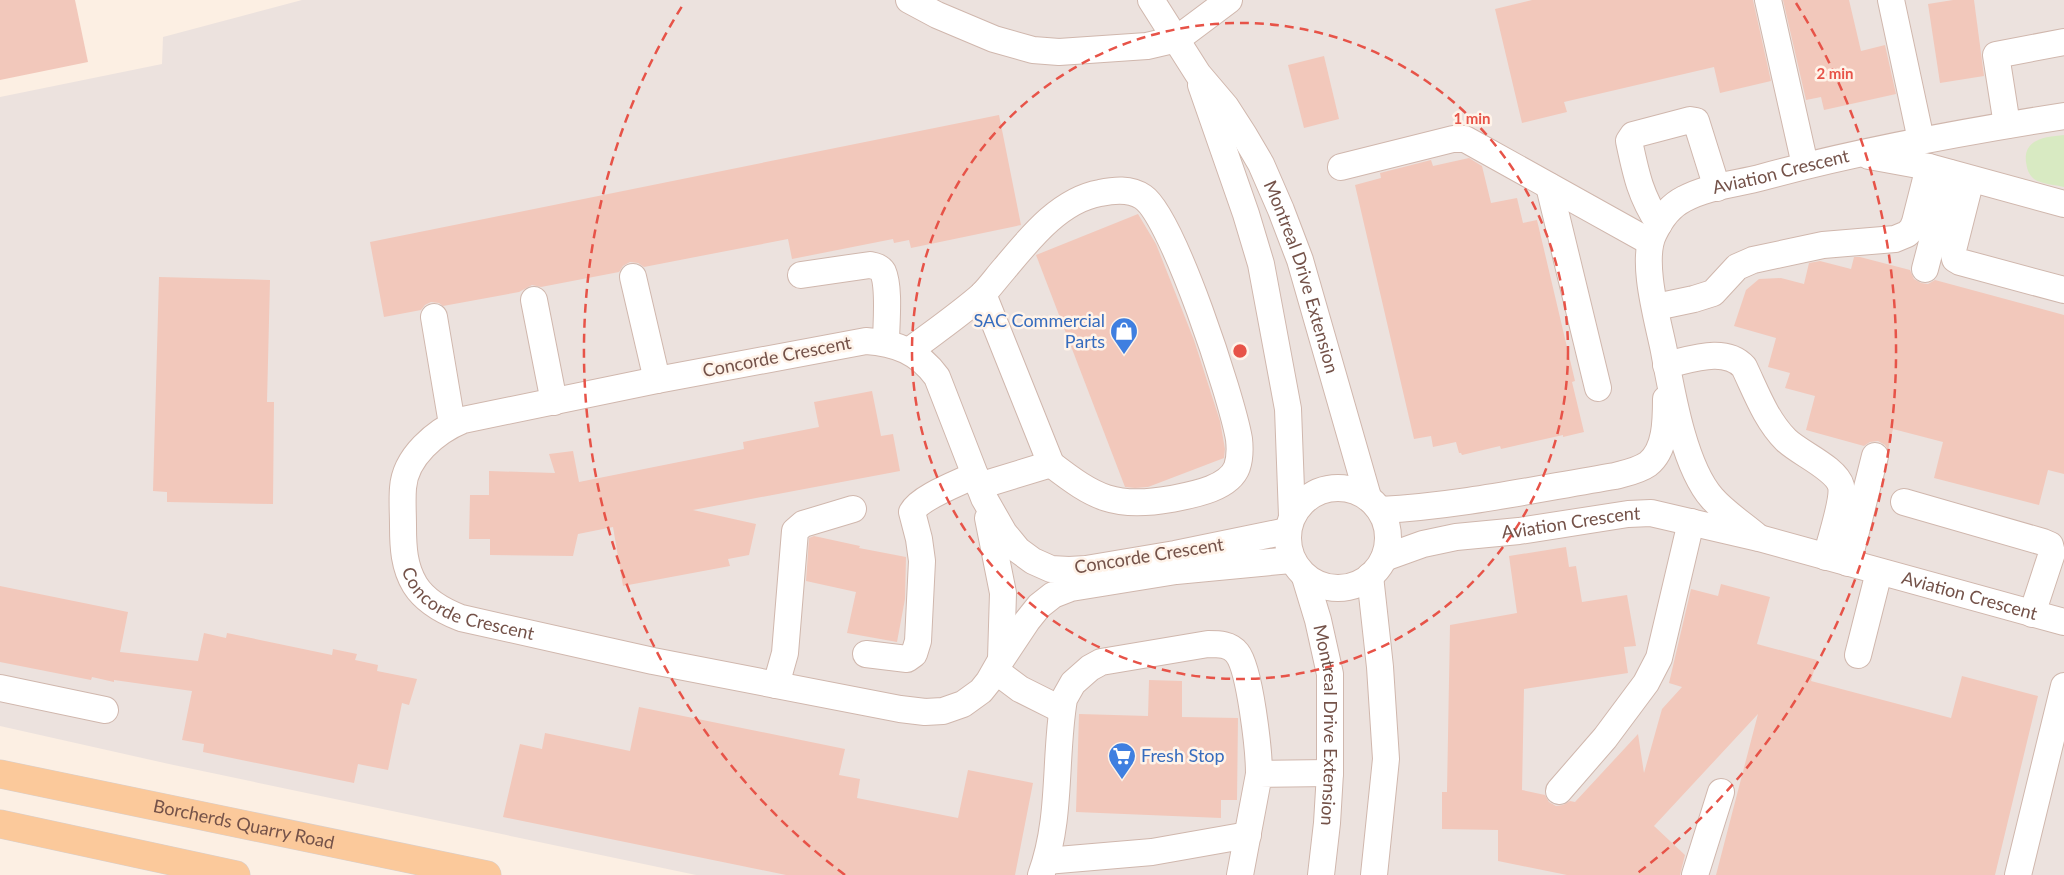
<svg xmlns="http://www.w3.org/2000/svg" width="2064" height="875" font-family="Lato,sans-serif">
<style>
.industrial{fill:#ece2de}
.green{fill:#d8eac2}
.building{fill:#f2c8bb}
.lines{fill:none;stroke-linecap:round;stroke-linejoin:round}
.minor-casing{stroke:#d0b7ad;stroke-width:28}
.major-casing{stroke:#d8cfcc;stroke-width:29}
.minor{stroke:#fff;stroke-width:26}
.major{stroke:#fbc99b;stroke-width:28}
.ring{fill:none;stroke:#e75348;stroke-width:2.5;stroke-dasharray:9 6}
.labels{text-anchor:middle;stroke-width:5;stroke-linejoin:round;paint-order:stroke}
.street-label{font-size:18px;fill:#745249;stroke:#fff3e9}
.shop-label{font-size:18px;fill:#366cbe;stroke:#fff3e9;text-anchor:end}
.centre{fill:#e75348;stroke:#fff3e9;stroke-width:2.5}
.ring-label{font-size:15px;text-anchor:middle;font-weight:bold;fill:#e75348;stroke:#fff3e9;stroke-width:5;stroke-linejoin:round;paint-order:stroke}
</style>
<rect width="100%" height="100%" fill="#fcefe3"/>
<!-- industrial -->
<polygon class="industrial" points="302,0 2064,0 2064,875 696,875 169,764 0,726 0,97 162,64 163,37"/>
<!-- green -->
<path class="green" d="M 2064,135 L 2064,187 C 2056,185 2041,184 2034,179 C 2028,174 2027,168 2026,162 C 2023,138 2047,137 2064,135 Z"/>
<!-- building -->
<g class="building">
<polygon points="0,0 75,0 88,62 0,80"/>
<polygon points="1532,0 1753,0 1771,81 1720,93 1714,67 1564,102 1567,112 1522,123 1495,9"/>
<polygon points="1783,0 1849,0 1861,51 1885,45 1896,94 1824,110 1821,97 1806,100"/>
<polygon points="1953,0 1974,0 1984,76 1940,83 1928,4"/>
<polygon points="1324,56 1339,119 1304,128 1288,65"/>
<polygon points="999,115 1021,225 911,248 909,240 894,243 893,239 792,259 788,239 644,267 638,263 630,262 623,266 619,272 541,287 532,285 519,292 443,306 439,303 431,302 425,305 421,310 384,317 370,242"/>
<polygon points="1469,158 1482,166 1491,203 1517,198 1523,223 1537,220 1575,381 1572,382 1584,432 1563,437 1563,435 1501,449 1500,446 1462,455 1461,453 1459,453 1456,442 1433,447 1431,436 1414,439 1355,185 1381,178 1380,173 1431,160 1433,166"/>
<polygon points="1138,214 1156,244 1194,340 1220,421 1225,449 1224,458 1148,487 1135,488 1125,487 1036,255"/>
<polygon points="1854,257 1860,257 1910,270 1914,279 1921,283 1928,284 1935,280 2064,315 2064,474 2048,470 2039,505 1934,478 1943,442 1893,429 1888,450 1885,445 1878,441 1870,442 1864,446 1806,430 1815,396 1785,388 1790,373 1768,367 1776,338 1734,326 1746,290 1759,279 1781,278 1804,284 1809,263 1820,261 1851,269"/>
<polygon points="159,277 270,280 267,402 274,402 273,504 167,502 167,492 153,491"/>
<polygon points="872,391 881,436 893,434 900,471 693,510 756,524 749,555 728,559 730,566 623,586 613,527 578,534 573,556 490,555 490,539 469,539 470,495 489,495 489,471 555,473 549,454 573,451 579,482 744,449 743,442 819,427 814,402"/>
<polygon points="814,536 860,546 859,548 906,557 905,599 897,642 847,633 856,592 806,581 809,538"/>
<polygon points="1566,547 1569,567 1576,566 1582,602 1627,595 1636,646 1624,647 1628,673 1524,689 1522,790 1545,795 1549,802 1556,806 1563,805 1570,801 1575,802 1638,734 1644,773 1662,709 1682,687 1669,683 1691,589 1718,596 1721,584 1770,597 1757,644 1817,660 1811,681 1951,718 1962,676 2038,696 1995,875 1716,875 1758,714 1654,826 1685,855 1680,875 1567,875 1498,861 1498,830 1442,829 1442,792 1447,792 1450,625 1517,613 1509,556"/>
<polygon points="0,586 128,612 120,652 198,661 204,633 226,638 227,633 332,655 333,649 357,654 355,660 378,665 377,671 417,679 409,705 402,703 388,770 358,764 354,783 203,752 204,744 182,740 192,691 114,680 114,682 92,677 91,680 0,662"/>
<polygon points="1149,680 1182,681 1182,717 1238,718 1237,800 1221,800 1221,818 1076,812 1079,714 1148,716"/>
<polygon points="639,707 845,749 839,775 860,779 857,798 958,818 968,770 1033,783 1015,875 786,875 503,817 520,744 542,749 545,733 630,751"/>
</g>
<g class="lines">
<!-- minor casing -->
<g class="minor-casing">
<g id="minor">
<polyline points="909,0 937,15 994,39 1033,50 1059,52 1147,46 1177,39 1229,0"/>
<path id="s1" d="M 1151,0 L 1198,74 L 1226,107 L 1244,135 L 1261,164 L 1281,210 L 1300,260 L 1368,497"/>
<polyline points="1768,0 1805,165"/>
<polyline points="1891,0 1921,140"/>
<polyline points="1201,85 1246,214 1261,264 1288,409 1292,516"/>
<polyline points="2007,125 1996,55 2064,42"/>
<polyline points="1869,156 1929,167 2064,204"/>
<polyline points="1341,167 1453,139 1465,139 1650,242"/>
<polyline points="1971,179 1953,250 1955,259 1960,262 2064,290"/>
<polyline points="1549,186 1598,388"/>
<path d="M 1659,224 C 1640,195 1636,174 1629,141 L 1633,135 L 1690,120 L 1696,121 L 1717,188"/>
<polyline points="1925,269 1950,173"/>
<path d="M 801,275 L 870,265 C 875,266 880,267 883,272 C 890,288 886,325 886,343"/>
<polyline points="633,277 657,380"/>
<polyline points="534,300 554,402"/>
<polyline points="1656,307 1694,299 1713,293 1737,267 1753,260 1823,245 1895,239 1907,234 1912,229 1915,222 1929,167"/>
<polyline points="434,317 452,424"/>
<path d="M 909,351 C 933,333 959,315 982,295 C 990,287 997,277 1005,268 C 1030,238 1060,200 1100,193 C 1114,190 1130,188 1143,197 C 1173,217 1232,398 1239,439 C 1240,448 1240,458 1237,467 C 1229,489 1191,495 1171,499 C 1115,509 1095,498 1051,464"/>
<path d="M 1666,365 C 1690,360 1725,346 1744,367 C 1756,392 1766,420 1786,440 C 1799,453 1836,468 1841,486 C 1844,499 1830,542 1826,557"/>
<polyline points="979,486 1051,464 983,294"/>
<circle cx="1338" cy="538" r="50"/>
<polyline points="1904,502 2043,542 2050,545 2052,553 2032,614"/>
<path d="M 1380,510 C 1459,506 1536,489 1615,476 C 1626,473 1638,471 1648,464 C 1666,450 1666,420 1666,399"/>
<polyline points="988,518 1003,593 1001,659"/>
<path id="s2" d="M 1287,531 L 1175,554 L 1086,569 L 1069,570 L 1051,569 L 1033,561 L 1018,550 L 1004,533 L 984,498 L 937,377 C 919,352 896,343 866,341 L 657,380 L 463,420 C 436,431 405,457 403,488 C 402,500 403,514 403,526 C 403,547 404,567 415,585 C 425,601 443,611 461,618 L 653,661 L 900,709 L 925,712 L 943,711 L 963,704 L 981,691 L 989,681 L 1001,660 L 1027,621 L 1039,606 L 1053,595 L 1071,588 L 1176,571 L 1291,560"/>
<path id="s3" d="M 1759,538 C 1744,525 1725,513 1712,498 C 1684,466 1672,394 1664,351 C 1658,321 1640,260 1654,233 C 1661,218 1670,206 1684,199 C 1708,186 1737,184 1763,177 C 1862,150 1962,132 2064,116"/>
<path id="s4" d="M 1384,558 L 1423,544 L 1456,537 L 1519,531 L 1628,514 L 1651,513 L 1759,538 L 2064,622"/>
<polyline points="1848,563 1875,456"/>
<polyline points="1370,576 1380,667 1386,759 1374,875"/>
<path id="s5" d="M 1305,577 L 1318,620 L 1330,674 L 1330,773 L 1327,823 L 1321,875"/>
<path d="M 866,654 L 907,659 L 914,654 L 918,641 L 922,561 L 919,539 L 912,512 C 920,497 959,483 975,475"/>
<polyline points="1858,655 1879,572"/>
<polyline points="996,671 1020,689 1062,710"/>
<polyline points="776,685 785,653 795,531 803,524 853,509"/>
<polyline points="0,688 105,710"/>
<polyline points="1559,791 1605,738 1646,683 1659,658 1691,522"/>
<polyline points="1046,861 1152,852 1248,835"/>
<path d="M 1041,875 C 1062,818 1054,757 1064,699 L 1073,683 L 1090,668 L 1101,662 L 1208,644 C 1219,644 1230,644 1237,653 C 1250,669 1259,751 1259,774"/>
<polyline points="1240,875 1259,774 1330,773"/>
<polyline points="1695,875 1721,792"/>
<polyline points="2018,875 2064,686"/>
</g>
</g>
<!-- major casing -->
<g class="major-casing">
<g id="major">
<path id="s6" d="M 0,774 L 487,875"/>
<polyline points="0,824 236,875"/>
</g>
</g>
<!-- minor -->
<use href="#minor" class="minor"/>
<!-- major -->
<use href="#major" class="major"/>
</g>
<!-- distance rings -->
<g class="ring">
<circle cx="1240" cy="351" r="328"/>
<path d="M845 875A656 656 0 0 1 684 3M1796 3A656 656 0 0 1 1635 875"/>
</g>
<!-- icons -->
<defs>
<g id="shop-pin" transform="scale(1.4375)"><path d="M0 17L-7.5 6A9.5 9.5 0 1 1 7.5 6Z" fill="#3f7fe0" stroke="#fff3e9"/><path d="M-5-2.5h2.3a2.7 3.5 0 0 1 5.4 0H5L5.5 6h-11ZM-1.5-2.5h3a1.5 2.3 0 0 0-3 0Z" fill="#fff"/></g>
<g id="supermarket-pin" transform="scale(1.4375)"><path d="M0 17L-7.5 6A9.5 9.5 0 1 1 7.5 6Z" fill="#3f7fe0" stroke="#fff3e9"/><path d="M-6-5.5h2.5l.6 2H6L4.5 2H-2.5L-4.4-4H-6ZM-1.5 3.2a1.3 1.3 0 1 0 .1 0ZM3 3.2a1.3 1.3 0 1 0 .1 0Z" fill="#fff"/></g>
</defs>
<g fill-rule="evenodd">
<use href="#shop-pin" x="1124" y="331"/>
<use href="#supermarket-pin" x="1122" y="756"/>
</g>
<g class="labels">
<!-- street labels -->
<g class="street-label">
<text dy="6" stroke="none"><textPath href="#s3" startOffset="485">Aviation Crescent</textPath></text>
<text dy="6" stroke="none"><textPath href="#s1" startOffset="318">Montreal Drive Extension</textPath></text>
<text transform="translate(777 357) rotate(-11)" y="6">Concorde Crescent</text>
<text dy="6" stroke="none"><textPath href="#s4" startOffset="191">Aviation Crescent</textPath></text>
<text transform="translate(1149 556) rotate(-9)" y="6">Concorde Crescent</text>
<text dy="6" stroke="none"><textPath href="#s2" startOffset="1214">Concorde Crescent</textPath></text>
<text dy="6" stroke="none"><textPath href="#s4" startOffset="601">Aviation Crescent</textPath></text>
<text dy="6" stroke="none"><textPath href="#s5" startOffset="151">Montreal Drive Extension</textPath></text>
<text dy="6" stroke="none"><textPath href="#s6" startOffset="249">Borcherds Quarry Road</textPath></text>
</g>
<!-- shop labels -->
<g class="shop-label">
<text x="1105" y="327">SAC Commercial<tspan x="1105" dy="21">Parts</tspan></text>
<text x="1141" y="762" text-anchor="start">Fresh Stop</text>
</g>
</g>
<circle cx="1240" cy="351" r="8" class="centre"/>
<g class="ring-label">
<text x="1835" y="79">2 min</text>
<text x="1472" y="124">1 min</text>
</g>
</svg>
